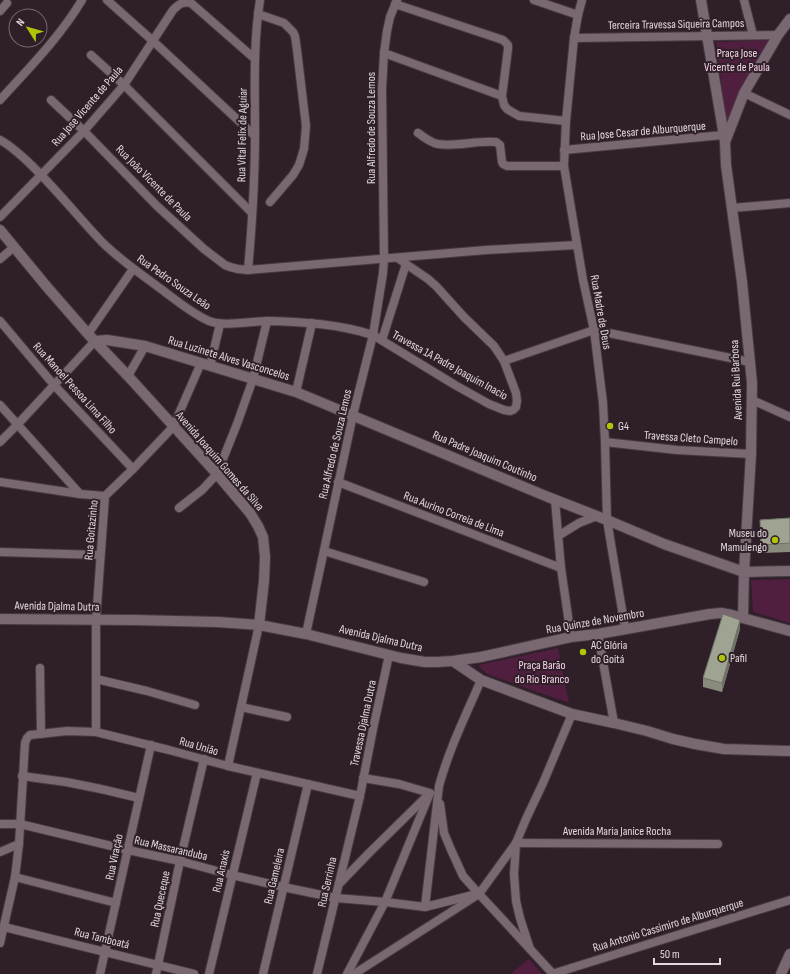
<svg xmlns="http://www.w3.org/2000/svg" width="790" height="974" font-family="'Sofia Sans Condensed',sans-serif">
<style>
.green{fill:#501f3f}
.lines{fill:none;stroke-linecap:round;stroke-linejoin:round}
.street-casing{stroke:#473a42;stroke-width:10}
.secondary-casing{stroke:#473a42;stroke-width:12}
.street{stroke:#796871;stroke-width:8}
.secondary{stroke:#796871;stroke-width:10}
.wall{fill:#898c7d}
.shaded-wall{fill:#6f7266}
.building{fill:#9fa391;stroke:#6f7266}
.poi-dot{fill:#aec508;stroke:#2e1f28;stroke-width:1.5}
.labels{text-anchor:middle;stroke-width:4;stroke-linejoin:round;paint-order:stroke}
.street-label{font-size:12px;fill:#e1d7dd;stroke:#2e1f28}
.park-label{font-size:12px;fill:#fad3e9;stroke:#2e1f28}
.poi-label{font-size:12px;fill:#e1d7dd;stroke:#2e1f28;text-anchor:start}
</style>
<rect width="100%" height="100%" fill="#2e1f28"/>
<!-- green -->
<g class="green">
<polygon points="769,40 746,80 727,126 716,42"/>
<polygon points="790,579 790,623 753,612 751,580"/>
<polygon points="558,648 569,703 487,674 478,665"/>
<polygon points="529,959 542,974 510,974"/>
</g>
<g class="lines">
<!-- street casing -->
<g class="street-casing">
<g id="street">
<polyline points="107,0 153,41 255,136"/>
<polyline points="534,0 578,15"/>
<polyline points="582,0 578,15 574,38 566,121 564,166 583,280 594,330 603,403 605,442 607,520 625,628"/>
<polyline points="744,0 753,35"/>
<polyline points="395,4 503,40 508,45 508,49 502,96 504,105 507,109 512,112 519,116 566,121"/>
<polyline points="0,11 7,3"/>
<polyline points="258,14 284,23 293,32 295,36 297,50 306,126 304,149 299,165 293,175 270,202"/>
<polyline points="574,38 778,35"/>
<polyline points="384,53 502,96"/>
<polyline points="91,55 124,85 252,213"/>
<polyline points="744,93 790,115"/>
<path d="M 0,100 C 29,68 60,37 82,0"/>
<polyline points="51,100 84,131 157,206 204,249 225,265 230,267 238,269 248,270 486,250 577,245"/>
<path d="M 418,133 C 424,137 431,143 438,144 C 457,147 477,140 496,142 L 500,145 L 502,162 L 503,164 L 507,166 L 564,166"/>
<path d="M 0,140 C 10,145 18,153 26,160 C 54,186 76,215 102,242 C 120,260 141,274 161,289 C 176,300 191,313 209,321 C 223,327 252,321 269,321 C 305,322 338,324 373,335 L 455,385 L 489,404 L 504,410 L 510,411 L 513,410 L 516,407 L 517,401 L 516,393 L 504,361 L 494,346 L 464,317 L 436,286 L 428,279 L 406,264 L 398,258"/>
<polyline points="564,150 723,135"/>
<polyline points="732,208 790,203"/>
<path d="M 0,217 L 84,131 L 124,85 L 173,10 C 179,4 183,1 191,3 L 255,59"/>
<polyline points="0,259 14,247"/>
<path d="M 248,270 C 252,225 255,179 255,133 C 255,89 253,44 260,0"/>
<polyline points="0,321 54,385 133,469"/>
<polyline points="88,334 133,269"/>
<polyline points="382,340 406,264"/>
<polyline points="504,361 594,330 750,362"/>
<polyline points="210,366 220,324"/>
<polyline points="128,376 145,346"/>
<polyline points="296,392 312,323"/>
<polyline points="752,400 790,417"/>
<polyline points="0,405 80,494"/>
<polyline points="0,442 17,425 95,341"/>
<polyline points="605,442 677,450 751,454"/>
<polyline points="0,482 80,494 105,496"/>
<polyline points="338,482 561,568"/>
<polyline points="555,500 561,568 571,637"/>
<polyline points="179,508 202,490 217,474 237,424 253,379 267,321"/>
<polyline points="558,536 579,523 597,516"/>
<polyline points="324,551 424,582"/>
<polyline points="0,552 100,555"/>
<polyline points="306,634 353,415 373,335 383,273 384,259 382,89 384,53 387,31 390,17 397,0"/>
<polyline points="598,634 614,723"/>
<polyline points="40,668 41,734"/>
<polyline points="96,679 147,691 195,705"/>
<polyline points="241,707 287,717"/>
<polyline points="96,732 96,620 105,496 133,469 173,427 201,363"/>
<polyline points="228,766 259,625"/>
<polyline points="22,776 66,782 101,789 139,798"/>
<polyline points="363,778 399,784 430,793 385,902 425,907 473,895"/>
<polyline points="440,804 444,833 452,852 463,876 479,894 530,949"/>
<polyline points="0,824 20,824 128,850 180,861 232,875 283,887 336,898 385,902 347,974"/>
<polyline points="516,843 718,844"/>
<polyline points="516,844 514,874 516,901 520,918 530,949 553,974"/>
<polyline points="0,852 19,844"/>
<polyline points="15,877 116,903"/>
<polyline points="340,883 369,853 428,795"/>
<path d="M 425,907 L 439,786 C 449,749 466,715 481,680"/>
<polyline points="4,927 194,974"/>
<polyline points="0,943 15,877 19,844 25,743 27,738 30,735 67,731 96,732 169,750 228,766 360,796"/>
<polyline points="100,974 151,745"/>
<polyline points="156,974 180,861 204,759"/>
<polyline points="209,974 257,773"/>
<polyline points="263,974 308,784"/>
<polyline points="317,974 360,796 373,729 389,655"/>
<polyline points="354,974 479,894 516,843 526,819 543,783 572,714"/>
<polyline points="552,974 790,900"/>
</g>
</g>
<!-- secondary casing -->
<g class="secondary-casing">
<g id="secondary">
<polyline points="701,0 725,142 726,165 742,282 752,383 751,454 744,572 743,618"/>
<polyline points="725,142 744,93 778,35 790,19"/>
<polyline points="0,230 47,287 88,334 128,376 217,474 250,513 258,526 263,537 265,557 264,581 259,625"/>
<polyline points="95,341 107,340 145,346 296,392 548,497 607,520 664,544 744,572 790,571"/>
<polyline points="0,619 134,620 218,622 259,625 306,634 401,658 425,662 437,662 453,661 481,657 571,637 598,634 710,614 721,613 732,615 790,631"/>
<polyline points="453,661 481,680 572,714 614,723 647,731 673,739 695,744 724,749 790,751"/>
<polyline points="781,974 790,954"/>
</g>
</g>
<!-- street -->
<use href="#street" class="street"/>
<!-- secondary -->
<use href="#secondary" class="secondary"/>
</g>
<!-- wall -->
<g class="wall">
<polygon points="790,518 790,552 761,553 760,520"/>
<polygon points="740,629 722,692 703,687 703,678"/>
</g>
<!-- shaded-wall -->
<polygon class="shaded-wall" points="740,620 740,629 722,692 722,683"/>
<!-- building -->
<g class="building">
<polygon points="790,518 790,543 761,545 760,520"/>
<polygon points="723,614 740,620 722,683 703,678"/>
</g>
<!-- markers -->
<g class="poi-dot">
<circle cx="610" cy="426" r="4"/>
<circle cx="775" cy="540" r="4"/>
<circle cx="583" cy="652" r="4"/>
<circle cx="722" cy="658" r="4"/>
</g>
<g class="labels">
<!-- street labels -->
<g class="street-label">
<text transform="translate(676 24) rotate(-1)" y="4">Terceira Travessa Siqueira Campos</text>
<text transform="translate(87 106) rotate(-49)" y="4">Rua Jose Vicente de Paula</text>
<text transform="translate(371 128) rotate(-90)" y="4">Rua Alfredo de Souza Lemos</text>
<text transform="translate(643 131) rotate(-5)" y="4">Rua Jose Cesar de Alburquerque</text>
<text transform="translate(242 135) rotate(-89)" y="4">Rua Vital Felix de Aguiar</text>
<text transform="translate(154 183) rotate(45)" y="4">Rua João Vicente de Paula</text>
<text transform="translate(174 282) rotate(35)" y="4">Rua Pedro Souza Leão</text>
<text transform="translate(601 312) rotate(80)" y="4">Rua Madre de Deus</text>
<text transform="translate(229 358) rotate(17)" y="4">Rua Luzinete Alves Vasconcelos</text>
<text transform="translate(450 365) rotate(29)" y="4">Travessa 1A Padre Joaquim Inacio</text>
<text transform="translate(736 380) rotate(-93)" y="4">Avenida Rui Barbosa</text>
<text transform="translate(75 388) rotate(48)" y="4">Rua Manoel Pessoa Lima Filho</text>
<text transform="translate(691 438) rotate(4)" y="4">Travessa Cleto Campelo</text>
<text transform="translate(335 444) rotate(-77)" y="4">Rua Alfredo de Souza Lemos</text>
<text transform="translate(485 456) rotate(23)" y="4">Rua Padre Joaquim Coutinho</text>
<text transform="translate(220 461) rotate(49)" y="4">Avenida Joaquim Gomes da Silva</text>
<text transform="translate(454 514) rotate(21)" y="4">Rua Aurino Correia de Lima</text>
<text transform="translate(91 530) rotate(-85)" y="4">Rua Goitazinho</text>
<text transform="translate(57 606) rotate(1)" y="4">Avenida Djalma Dutra</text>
<text transform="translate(595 621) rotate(-10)" y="4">Rua Quinze de Novembro</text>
<text transform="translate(381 638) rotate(13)" y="4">Avenida Djalma Dutra</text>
<text transform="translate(363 723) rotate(-78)" y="4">Travessa Djalma Dutra</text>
<text transform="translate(199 746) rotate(16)" y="4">Rua União</text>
<text x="617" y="835">Avenida Maria Janice Rocha</text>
<text transform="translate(171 848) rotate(13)" y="4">Rua Massaranduba</text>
<text transform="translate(114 857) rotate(-78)" y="4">Rua Viração</text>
<text transform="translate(221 871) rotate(-77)" y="4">Rua Anaxis</text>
<text transform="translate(274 876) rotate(-77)" y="4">Rua Gameleira</text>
<text transform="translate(327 882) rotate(-77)" y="4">Rua Serrinha</text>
<text transform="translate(160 899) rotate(-78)" y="4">Rua Queceque</text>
<text transform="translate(668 925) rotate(-17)" y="4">Rua Antonio Cassimiro de Alburquerque</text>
<text transform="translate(102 938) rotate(14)" y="4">Rua Tamboatá</text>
</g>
<!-- park labels -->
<g class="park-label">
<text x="737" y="57">Praça Jose<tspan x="737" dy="14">Vicente de Paula</tspan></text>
<text x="542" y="669">Praça Barão<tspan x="542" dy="14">do Rio Branco</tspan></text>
</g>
<!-- poi labels -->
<g class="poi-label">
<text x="618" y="430">G4</text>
<text x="767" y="537" text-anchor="end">Museu do<tspan x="767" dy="14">Mamulengo</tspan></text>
<text x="591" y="649">AC Glória<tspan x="591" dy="14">do Goitá</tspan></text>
<text x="730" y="662">Pafil</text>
</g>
</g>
<!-- north arrow -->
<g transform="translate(28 28) rotate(307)"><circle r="19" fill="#2e1f28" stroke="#766970"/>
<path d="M0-3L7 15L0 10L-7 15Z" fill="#aec508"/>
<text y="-6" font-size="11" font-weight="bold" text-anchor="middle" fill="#e1d7dd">N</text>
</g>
<!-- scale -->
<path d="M654 958v6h66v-6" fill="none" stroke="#e1d7dd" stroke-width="2"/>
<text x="660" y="958" font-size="12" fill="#e1d7dd" stroke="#2e1f28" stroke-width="3" paint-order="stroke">50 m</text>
</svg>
